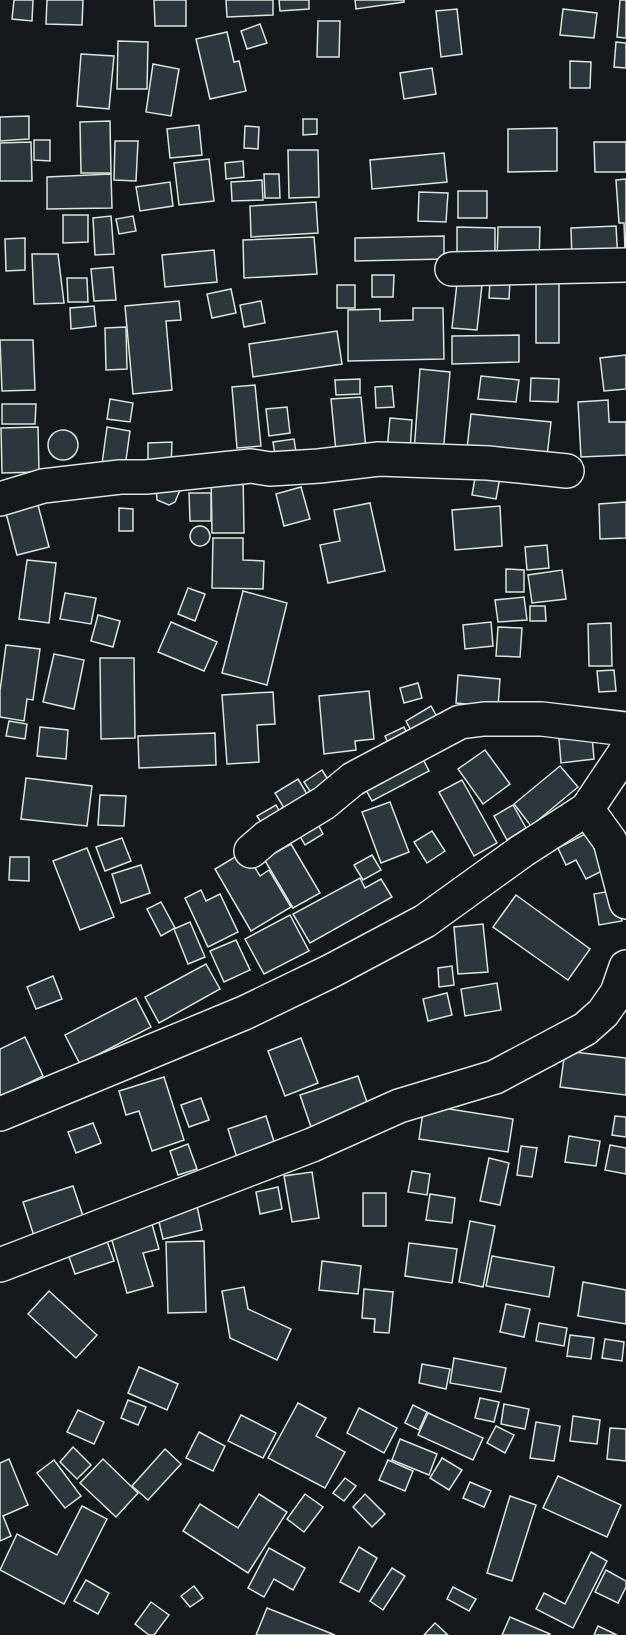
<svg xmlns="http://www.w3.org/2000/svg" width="626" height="1635" font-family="'Fira Sans Condensed',sans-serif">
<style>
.building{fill:#2c363c;stroke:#d8e6dc;stroke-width:1.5}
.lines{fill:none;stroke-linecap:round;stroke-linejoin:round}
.minor-casing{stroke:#d8e6dc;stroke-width:36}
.minor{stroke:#14181c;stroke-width:33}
</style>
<rect width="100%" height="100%" fill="#14181c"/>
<!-- building -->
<g class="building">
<polygon points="14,0 33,0 32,21 12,19"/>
<polygon points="47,0 83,0 82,25 46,24"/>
<polygon points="154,0 186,0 186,26 155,26"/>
<polygon points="226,0 273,0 273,15 227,17"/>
<polygon points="279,0 309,0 309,9 280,11"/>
<polygon points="355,0 404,0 404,2 356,9"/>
<polygon points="620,0 626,0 626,38 617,37"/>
<polygon points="457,9 462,54 441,57 436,11"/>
<polygon points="563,9 597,13 594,38 560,35"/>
<polygon points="318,21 340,21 339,57 317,57"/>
<polygon points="260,24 267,43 247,49 241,31"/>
<polygon points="227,32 234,62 239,61 246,91 210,99 196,39"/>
<polygon points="118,41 148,42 147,89 117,89"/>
<polygon points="616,42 626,43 626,68 614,67"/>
<polygon points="81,54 114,56 109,109 77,106"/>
<polygon points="570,61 591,62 590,88 570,88"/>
<polygon points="153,64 179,69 171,116 146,112"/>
<polygon points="432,68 436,94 404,99 400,73"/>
<polygon points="29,116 29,139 0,141 0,117"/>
<polygon points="303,119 317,119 317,134 303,135"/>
<polygon points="110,121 111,173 81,173 80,122"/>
<polygon points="199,125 202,155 170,158 167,129"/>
<polygon points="245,126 259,127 258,149 244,148"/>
<polygon points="557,128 557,171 508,172 508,129"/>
<polygon points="34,140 50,140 50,161 34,160"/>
<polygon points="115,141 138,141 136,181 114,180"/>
<polygon points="31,142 32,181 0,181 0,143"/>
<polygon points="594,142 626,142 626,172 595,172"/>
<polygon points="288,150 318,150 319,197 289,198"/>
<polygon points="444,153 447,182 372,189 370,160"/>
<polygon points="209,159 214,201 179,205 174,163"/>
<polygon points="243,161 244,177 226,179 225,163"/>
<polygon points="111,174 112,208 47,209 47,177"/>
<polygon points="264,174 279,174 280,198 265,198"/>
<polygon points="626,179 626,250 625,250 624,223 619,223 616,180"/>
<polygon points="262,180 263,200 232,201 231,182"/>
<polygon points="170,182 173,206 140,211 136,187"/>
<rect x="458" y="191" width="29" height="27"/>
<polygon points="419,192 448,193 446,222 418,221"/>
<polygon points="316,202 318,233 251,237 250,206"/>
<polygon points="63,215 88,215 88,242 63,243"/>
<polygon points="111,216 114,254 95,255 93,218"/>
<polygon points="133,216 136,231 119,234 116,219"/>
<polygon points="616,226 618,261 572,262 571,228"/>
<polygon points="457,227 495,228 495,263 457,263"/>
<polygon points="498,227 540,227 539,261 497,260"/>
<polygon points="444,236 444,259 355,261 355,238"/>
<polygon points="314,237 317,274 244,278 243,240"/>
<polygon points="25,238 25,270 6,271 5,239"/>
<polygon points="214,250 217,282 165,287 162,255"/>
<polygon points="32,254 58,254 64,303 34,304"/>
<polygon points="113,267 116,300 94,301 91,269"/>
<polygon points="372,275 394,275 393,297 372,297"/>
<rect x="536" y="277" width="23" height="66"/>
<polygon points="67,278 87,278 88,302 68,302"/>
<polygon points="490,280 510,281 509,299 489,298"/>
<polygon points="457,283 482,285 477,330 452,328"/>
<rect x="337" y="285" width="18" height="23"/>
<polygon points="231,289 236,313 212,318 207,294"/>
<polygon points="179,301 181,320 166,321 172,390 133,394 125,306"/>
<polygon points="261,301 265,323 244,327 240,305"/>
<polygon points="94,306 96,326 71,329 70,308"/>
<polygon points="413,308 443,308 444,359 348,361 348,310 380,309 380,321 413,320"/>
<polygon points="126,327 127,369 106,370 105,328"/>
<polygon points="337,331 342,364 253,377 249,344"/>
<polygon points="519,335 519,362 452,364 452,336"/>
<polygon points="0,340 33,340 35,390 2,391"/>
<polygon points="626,355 626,389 604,391 600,358"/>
<polygon points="420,369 450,372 443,455 414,452"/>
<polygon points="481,376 519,380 516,402 478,399"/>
<polygon points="531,378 559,379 558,402 530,401"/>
<polygon points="360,379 360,394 336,395 335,380"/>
<polygon points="255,385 261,446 237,448 232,387"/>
<polygon points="392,386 394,407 376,408 375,387"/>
<polygon points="361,397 366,449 336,452 331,399"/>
<polygon points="110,399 133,403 130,422 107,419"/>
<polygon points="608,400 609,422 626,422 626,455 581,457 578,402"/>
<polygon points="2,404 36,404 35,424 2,424"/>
<polygon points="287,407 290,433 269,436 266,409"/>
<polygon points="471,414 551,422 546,465 466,457"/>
<polygon points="390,418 412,420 410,452 387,450"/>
<polygon points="38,427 39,472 2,473 1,428"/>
<polygon points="107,427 130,431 124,474 101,471"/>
<circle cx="63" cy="445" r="15"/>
<polygon points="294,439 297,459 276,462 273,442"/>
<polygon points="172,442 171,467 148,467 148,443"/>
<polygon points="477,467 501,472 496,499 472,495"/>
<polygon points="243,472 244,533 212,533 211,473"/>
<polygon points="177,484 180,490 175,502 169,505 157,500 156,487"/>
<polygon points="301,487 310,519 284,526 276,494"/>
<polygon points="189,493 211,493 211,521 190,521"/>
<polygon points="626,502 626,538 600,539 599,504"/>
<polygon points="370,503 385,571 328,583 320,545 340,541 334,510"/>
<polygon points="38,505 49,547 17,555 6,513"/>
<polygon points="500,506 502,546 455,550 452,510"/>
<polygon points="119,508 133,509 133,531 119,531"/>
<circle cx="200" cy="536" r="10"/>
<polygon points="213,538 243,538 243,560 264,561 263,589 212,588"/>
<polygon points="547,545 549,568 527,570 525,547"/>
<polygon points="27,560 56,563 49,623 19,619"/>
<polygon points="506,569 524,570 524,592 506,592"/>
<polygon points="562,570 566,599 532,603 528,575"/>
<polygon points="188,588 205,594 195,621 178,614"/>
<polygon points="243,591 287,603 267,685 222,673"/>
<polygon points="65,593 96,598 91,624 60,619"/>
<polygon points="524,597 527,620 498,622 495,600"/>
<polygon points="530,606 545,606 546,621 530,621"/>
<polygon points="98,615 120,621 113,647 91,641"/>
<polygon points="171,622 217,642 204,671 158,652"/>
<polygon points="491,622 493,646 465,649 463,625"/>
<polygon points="611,623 612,666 589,666 588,624"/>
<polygon points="498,627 522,628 520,657 496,656"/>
<polygon points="6,645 40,649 33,700 27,699 24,721 0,717 0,691"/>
<polygon points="54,654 84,660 74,709 43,702"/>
<polygon points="100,658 134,658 135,738 101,739"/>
<polygon points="614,670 616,691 599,692 597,671"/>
<polygon points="458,675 500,679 498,707 456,703"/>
<polygon points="418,683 422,698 404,703 400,688"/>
<polygon points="369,691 374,739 355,741 356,750 324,754 319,696"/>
<polygon points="273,692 275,724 257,725 259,762 227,764 222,695"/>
<polygon points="431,706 442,726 416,740 406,721"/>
<polygon points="9,721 27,724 25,739 6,736"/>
<polygon points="40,727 68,730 66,759 37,756"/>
<polygon points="404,727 412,745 393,754 385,736"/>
<polygon points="215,733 216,765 139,768 138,736"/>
<polygon points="592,736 594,759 561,763 559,739"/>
<polygon points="418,749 429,771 372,801 360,779"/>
<polygon points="485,750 510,784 483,804 458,769"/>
<polygon points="560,766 578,787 531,826 514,804"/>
<polygon points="322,770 335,791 317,802 304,782"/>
<polygon points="26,778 92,786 87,826 21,819"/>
<polygon points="298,779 313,804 290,818 275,793"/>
<polygon points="462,780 497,843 474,856 439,792"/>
<polygon points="100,795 126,796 124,826 98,825"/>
<polygon points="390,802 409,852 381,863 362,812"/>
<polygon points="276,805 286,823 268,834 257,816"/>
<polygon points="513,805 526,828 507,840 494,816"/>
<polygon points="312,813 323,834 305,845 293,824"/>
<polygon points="432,831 445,851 427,863 414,842"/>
<polygon points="587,833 604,870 586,879 576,860 566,865 558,848"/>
<polygon points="122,838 131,861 105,871 96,847"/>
<polygon points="291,844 320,893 293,908 264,859"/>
<polygon points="87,848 114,917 80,930 53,861"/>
<polygon points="245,851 260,876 269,870 291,907 251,931 215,869"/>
<polygon points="372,855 381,870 363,880 354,865"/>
<polygon points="10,857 29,857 29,881 9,880"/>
<polygon points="141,865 150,893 121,903 112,874"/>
<polygon points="360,878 365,888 381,879 392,897 310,943 293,914"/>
<polygon points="201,890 206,901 220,894 238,932 208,947 185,898"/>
<polygon points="616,890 622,921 599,925 594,894"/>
<polygon points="516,895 590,949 568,980 493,927"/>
<polygon points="161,902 175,928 161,936 147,909"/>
<polygon points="290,915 309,951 264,974 245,939"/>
<polygon points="190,922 205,957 188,964 174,929"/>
<polygon points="483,924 488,972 458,974 454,927"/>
<polygon points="236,940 250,970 224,982 210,951"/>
<polygon points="206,964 220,989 159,1023 145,997"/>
<polygon points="452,966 454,985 439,987 438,968"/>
<polygon points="53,976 62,999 36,1009 27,987"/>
<polygon points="497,983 501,1010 465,1016 461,989"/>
<polygon points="447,993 452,1015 428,1021 423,999"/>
<polygon points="136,998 151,1027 80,1064 65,1035"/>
<polygon points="25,1037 43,1076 0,1097 0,1049"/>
<polygon points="301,1038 318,1083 285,1096 268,1051"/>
<polygon points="565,1051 626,1058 626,1095 560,1087"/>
<polygon points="358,1076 370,1111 312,1130 300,1095"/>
<polygon points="164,1077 184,1140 152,1151 139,1111 126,1115 119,1091"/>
<polygon points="201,1098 209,1120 189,1127 181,1105"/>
<polygon points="424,1105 513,1119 508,1152 419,1139"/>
<polygon points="266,1116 276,1148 238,1161 228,1129"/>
<polygon points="615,1116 626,1117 626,1137 612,1135"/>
<polygon points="93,1123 101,1143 76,1153 68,1132"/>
<polygon points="569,1136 600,1141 596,1166 565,1162"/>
<polygon points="188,1144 197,1169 178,1175 170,1151"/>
<polygon points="610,1145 626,1148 626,1174 605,1170"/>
<polygon points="521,1146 537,1148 532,1177 517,1175"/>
<polygon points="489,1158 509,1163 500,1205 480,1201"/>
<polygon points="412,1171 430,1174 427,1195 408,1192"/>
<polygon points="312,1172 319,1218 292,1222 284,1176"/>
<polygon points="73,1186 85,1222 35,1239 23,1202"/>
<polygon points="278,1187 282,1209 260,1214 256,1192"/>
<rect x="363" y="1193" width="23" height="33"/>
<polygon points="430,1194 455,1198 452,1223 426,1220"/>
<polygon points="196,1201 202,1230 163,1239 156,1209"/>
<polygon points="150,1217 159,1249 143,1253 153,1286 127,1293 109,1230"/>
<polygon points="470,1221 495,1226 483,1287 459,1282"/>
<polygon points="106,1238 114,1261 75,1274 67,1251"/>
<polygon points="204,1241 206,1312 168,1313 166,1242"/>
<polygon points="409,1243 457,1249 452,1283 405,1276"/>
<polygon points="492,1256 554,1267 549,1297 486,1286"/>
<polygon points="322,1261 361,1266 358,1294 319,1290"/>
<polygon points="583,1282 626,1290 626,1324 578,1316"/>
<polygon points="244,1287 248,1309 291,1329 277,1360 230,1338 222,1291"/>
<polygon points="364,1289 393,1292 389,1333 374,1332 375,1319 362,1318"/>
<polygon points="49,1291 97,1335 76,1358 28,1314"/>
<polygon points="506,1304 530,1309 524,1337 500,1332"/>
<polygon points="539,1323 567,1328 564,1346 536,1341"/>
<polygon points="570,1335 594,1338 591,1359 567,1356"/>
<polygon points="605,1339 624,1342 622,1361 602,1358"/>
<polygon points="454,1358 506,1368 501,1392 450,1383"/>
<polygon points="422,1364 450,1369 446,1389 419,1383"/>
<polygon points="139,1367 178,1384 167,1410 128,1393"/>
<polygon points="480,1398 499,1402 494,1422 475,1418"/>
<polygon points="128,1400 146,1407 138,1425 121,1418"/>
<polygon points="298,1403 326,1418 316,1436 345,1452 325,1488 268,1458"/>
<polygon points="504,1404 529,1409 525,1429 501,1424"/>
<polygon points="413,1405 427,1412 419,1430 405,1423"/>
<polygon points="359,1408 397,1428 384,1453 347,1433"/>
<polygon points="78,1410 104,1422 94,1444 67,1432"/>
<polygon points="428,1413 483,1438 473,1460 418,1435"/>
<polygon points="241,1415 276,1433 263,1458 228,1441"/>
<polygon points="573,1416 600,1420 597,1444 570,1441"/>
<polygon points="536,1422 560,1426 554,1461 530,1458"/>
<polygon points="496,1426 514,1435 505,1453 487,1443"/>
<polygon points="610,1428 626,1429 626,1461 607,1459"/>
<polygon points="199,1432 225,1446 213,1471 186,1458"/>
<polygon points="400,1439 437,1454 429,1475 392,1460"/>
<polygon points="73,1447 91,1465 77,1479 60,1462"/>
<polygon points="165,1449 181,1464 148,1500 132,1486"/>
<polygon points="442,1458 462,1470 449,1490 430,1478"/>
<polygon points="9,1459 28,1505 3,1516 11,1536 0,1541 0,1463"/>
<polygon points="103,1459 138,1493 116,1517 80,1483"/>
<polygon points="54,1460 81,1496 65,1508 37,1473"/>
<polygon points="388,1460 413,1471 405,1491 379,1480"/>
<polygon points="558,1476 621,1505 607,1537 543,1508"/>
<polygon points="345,1478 356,1486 344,1501 333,1493"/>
<polygon points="470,1482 491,1491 484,1507 463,1498"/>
<polygon points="259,1494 287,1512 248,1573 183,1531 200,1504 238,1528"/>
<polygon points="305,1494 323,1507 304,1532 287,1519"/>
<polygon points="365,1494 385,1514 372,1527 353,1507"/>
<polygon points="510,1496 536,1505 512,1581 487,1573"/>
<polygon points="82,1506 107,1519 64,1604 0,1570 17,1534 57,1555"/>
<polygon points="359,1547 377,1558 359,1592 340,1582"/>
<polygon points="269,1548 305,1568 293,1590 274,1579 264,1597 248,1588"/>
<polygon points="591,1552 607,1561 573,1628 536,1609 544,1593 565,1604"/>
<polygon points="392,1568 405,1576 383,1610 370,1601"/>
<polygon points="606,1570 626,1581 626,1587 618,1603 595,1592"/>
<polygon points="86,1580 109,1593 98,1614 74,1601"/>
<polygon points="194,1586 203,1598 190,1607 181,1596"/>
<polygon points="453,1587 476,1599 469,1611 447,1599"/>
<polygon points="151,1602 169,1615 154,1635 149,1635 135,1624"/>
<polygon points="267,1608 335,1635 256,1635"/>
<polygon points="510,1617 550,1634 550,1635 502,1635"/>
<polygon points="435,1623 448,1635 424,1635"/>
<polygon points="598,1626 617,1635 594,1635"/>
</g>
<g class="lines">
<!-- minor casing -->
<g class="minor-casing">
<g id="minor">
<polyline points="452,269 626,265"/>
<polyline points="0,499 43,486 120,477 146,477 251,466 270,469 319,466 379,459 488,463 567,471"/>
<polyline points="587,809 610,841 626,902"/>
<polyline points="251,851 266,838 324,803 353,779 460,722 484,719 542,719 626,729"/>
<polyline points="0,1114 244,1013 331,971 425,921 522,851 587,809 626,751"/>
<polyline points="0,1265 312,1145 399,1106 495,1077 585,1029 603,1013 617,993 626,967"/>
</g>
</g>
<!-- minor -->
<use href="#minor" class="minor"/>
</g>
</svg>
